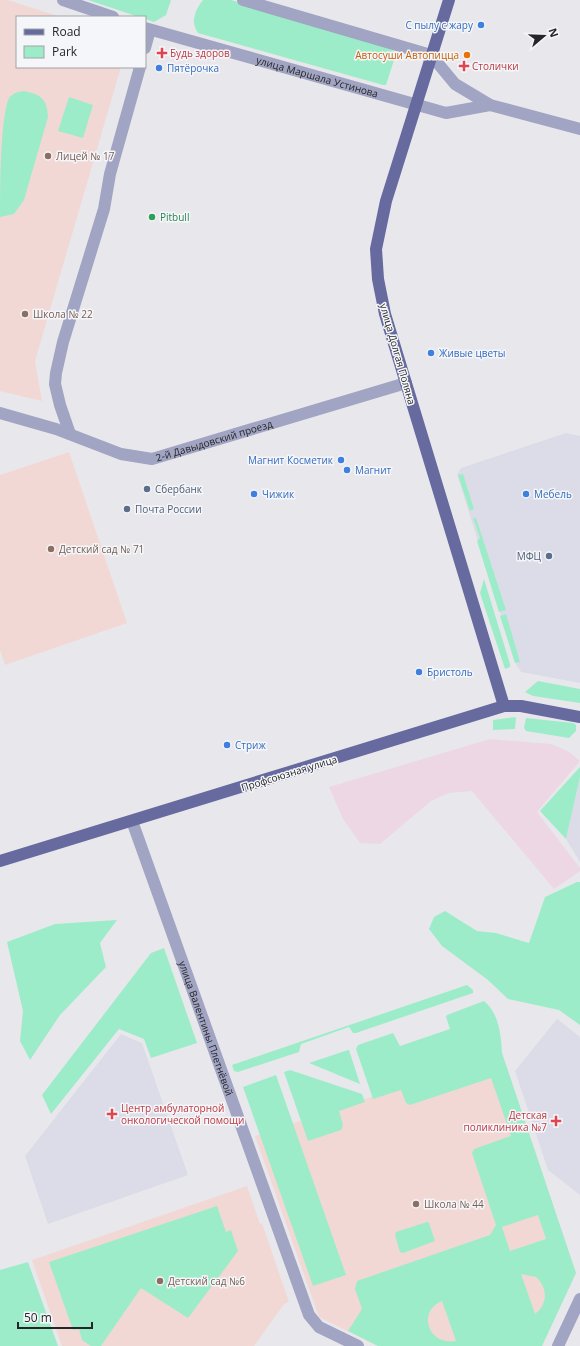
<svg xmlns="http://www.w3.org/2000/svg" width="580" height="1346" font-family="'Open Sans',sans-serif">
<style>
.built{fill:#dbdce7}
.industrial{fill:#edd7e5}
.education{fill:#f2d8d4}
.green{fill:#9decc9;fill-rule:evenodd}
.lines{fill:none;stroke-linecap:round;stroke-linejoin:round}
.minor{stroke:#a1a4c2;stroke-width:12}
.major{stroke:#676a9f;stroke-width:12}
.shop-dot{fill:#3f7fe0;stroke:#f5f6f9;stroke-width:1.5}
.health-dot{fill:#e0444e;stroke:#f5f6f9;stroke-width:1.5}
.food-dot{fill:#e8710a;stroke:#f5f6f9;stroke-width:1.5}
.education-dot{fill:#8d6e63;stroke:#f5f6f9;stroke-width:1.5}
.leisure-dot{fill:#2e9e5b;stroke:#f5f6f9;stroke-width:1.5}
.service-dot{fill:#5c6f8a;stroke:#f5f6f9;stroke-width:1.5}
.labels{text-anchor:middle;stroke-width:3;stroke-linejoin:round;paint-order:stroke}
.shop-label{font-size:10px;fill:#366cbe;stroke:#f5f6f9;text-anchor:start}
.health-label{font-size:10px;fill:#be3a42;stroke:#f5f6f9;text-anchor:start}
.food-label{font-size:10px;fill:#c56008;stroke:#f5f6f9;text-anchor:end}
.street-label{font-size:10px;fill:#262628;stroke:#f5f6f9}
.education-label{font-size:10px;fill:#785e54;stroke:#f5f6f9;text-anchor:start}
.leisure-label{font-size:10px;fill:#27864d;stroke:#f5f6f9;text-anchor:start}
.service-label{font-size:10px;fill:#4e5e75;stroke:#f5f6f9;text-anchor:start}
</style>
<rect width="100%" height="100%" fill="#e8e8ec"/>
<!-- built -->
<g class="built">
<polygon points="566,433 580,436 580,683 521,672 516,664 457,474 461,468"/>
<polygon points="580,777 580,862 566,839"/>
<polygon points="557,1019 580,1037 580,1195 548,1170 515,1071"/>
<polygon points="121,1034 142,1043 188,1175 48,1224 25,1156"/>
</g>
<!-- industrial -->
<polygon class="industrial" points="490,739 551,744 568,751 580,761 537,812 580,868 580,871 554,889 472,791 449,793 431,801 380,844 360,843 343,819 329,787"/>
<!-- education -->
<g class="education">
<polygon points="0,0 8,0 61,17 17,17 17,67 121,67 35,361 42,401 0,391"/>
<polygon points="69,452 127,623 5,665 0,650 0,475"/>
<polygon points="502,1053 576,1273 542,1346 378,1346 319,1317 255,1136"/>
<polygon points="247,1186 260,1224 262,1223 289,1302 284,1304 254,1346 62,1346 32,1260"/>
</g>
<!-- green -->
<g class="green">
<polygon points="88,0 171,0 166,15 154,22 145,19 145,17 139,17"/>
<path d="M 203,0 L 231,0 L 388,48 L 394,51 L 394,60 L 386,85 L 383,85 L 198,33 C 190,22 195,10 203,0 Z"/>
<path d="M 23,91 C 41,94 47,99 48,117 L 24,200 L 14,214 L 0,217 C 0,189 0,118 9,98 C 13,93 18,92 23,91 Z"/>
<polygon points="69,97 93,105 83,138 58,131"/>
<polygon points="463,474 474,509 470,511 458,475"/>
<polygon points="473,518 476,518 506,610 499,612 477,541 480,538"/>
<polygon points="484,579 510,664 510,667 505,669 480,593"/>
<polygon points="506,614 520,662 515,663 500,616"/>
<polygon points="538,681 580,689 580,703 533,696 525,692"/>
<polygon points="515,717 516,718 515,729 493,730 493,720"/>
<polygon points="526,718 573,723 576,725 576,731 569,738 526,731 524,728"/>
<polygon points="580,767 580,777 566,839 540,811"/>
<polygon points="577,882 580,882 580,1025 559,1010 508,999 488,980 442,946 429,929 434,917 445,911 477,931 496,933 529,943 545,897"/>
<polygon points="117,920 100,943 106,967 60,1015 30,1060 20,1041 23,1011 7,942 55,924"/>
<polygon points="164,948 197,1043 151,1058 144,1039 119,1029 51,1114 42,1095 151,953"/>
<polygon points="467,985 473,990 473,993 356,1033 353,1033 349,1027 301,1044 299,1052 238,1072 234,1071 232,1065"/>
<path d="M 484,1001 C 499,1013 501,1035 502,1053 L 576,1273 L 542,1346 L 378,1346 L 348,1331 L 362,1309 L 355,1289 L 357,1281 L 490,1235 L 496,1225 L 472,1153 L 474,1149 L 511,1136 L 491,1078 L 410,1105 L 406,1103 L 401,1090 L 373,1099 L 356,1049 L 358,1045 L 393,1033 L 400,1046 L 450,1029 L 446,1017 L 447,1015 ZM 538,1215 L 546,1239 L 510,1251 L 502,1227 ZM 521,1274 L 536,1277 C 548,1288 548,1304 535,1314 ZM 442,1301 L 456,1341 C 429,1346 416,1312 442,1301 Z"/>
<polygon points="349,1050 360,1084 309,1063 348,1050"/>
<polygon points="290,1070 362,1094 365,1102 339,1111 343,1125 341,1130 308,1141 284,1072"/>
<polygon points="276,1075 346,1275 313,1286 243,1087"/>
<polygon points="217,1206 226,1232 231,1230 238,1251 188,1318 141,1288 101,1346 91,1346 82,1340 79,1329 73,1330 49,1262"/>
<polygon points="427,1222 429,1223 435,1241 403,1253 400,1252 395,1235 396,1232"/>
<polygon points="28,1262 58,1346 0,1346 0,1270"/>
</g>
<g class="lines">
<!-- minor -->
<g class="minor">
<polyline points="63,0 113,17"/>
<polyline points="243,0 431,55 455,84 490,105 580,129"/>
<path id="s1" d="M 145,28 L 446,113 L 490,105"/>
<polyline points="145,48 150,30"/>
<path id="s2" d="M 0,413 L 56,429 L 121,454 L 152,459 L 406,383"/>
<polyline points="70,434 60,405 55,384 56,373 63,342 104,209 110,174 140,67"/>
<path id="s3" d="M 132,821 L 309,1315 L 319,1327 L 358,1346"/>
<polyline points="558,1346 580,1299"/>
</g>
<!-- major -->
<g class="major">
<polyline points="449,0 386,201 376,249 378,279 385,314 504,706"/>
<polyline points="0,861 504,706 521,706 580,717"/>
</g>
</g>
<!-- markers -->
<g class="shop-dot">
<circle cx="481" cy="25" r="4"/>
<circle cx="159" cy="68" r="4"/>
<circle cx="431" cy="353" r="4"/>
<circle cx="341" cy="460" r="4"/>
<circle cx="347" cy="470" r="4"/>
<circle cx="254" cy="494" r="4"/>
<circle cx="526" cy="494" r="4"/>
<circle cx="419" cy="672" r="4"/>
<circle cx="227" cy="745" r="4"/>
</g>
<g class="health-dot">
<path d="M160 47h4v4h4v4h-4v4h-4v-4h-4v-4h4z"/>
<path d="M462 60h4v4h4v4h-4v4h-4v-4h-4v-4h4z"/>
<path d="M110 1108h4v4h4v4h-4v4h-4v-4h-4v-4h4z"/>
<path d="M554 1115h4v4h4v4h-4v4h-4v-4h-4v-4h4z"/>
</g>
<circle class="food-dot" cx="467" cy="55" r="4"/>
<g class="education-dot">
<circle cx="48" cy="156" r="4"/>
<circle cx="25" cy="314" r="4"/>
<circle cx="51" cy="549" r="4"/>
<circle cx="416" cy="1204" r="4"/>
<circle cx="160" cy="1281" r="4"/>
</g>
<circle class="leisure-dot" cx="152" cy="217" r="4"/>
<g class="service-dot">
<circle cx="147" cy="489" r="4"/>
<circle cx="127" cy="509" r="4"/>
<circle cx="549" cy="556" r="4"/>
</g>
<g class="labels">
<!-- shop labels -->
<g class="shop-label">
<text x="473" y="29" text-anchor="end">C пылу с жару</text>
<text x="167" y="72">Пятёрочка</text>
<text x="439" y="357">Живые цветы</text>
<text x="333" y="464" text-anchor="end">Магнит Косметик</text>
<text x="355" y="474">Магнит</text>
<text x="262" y="498">Чижик</text>
<text x="534" y="498">Мебель</text>
<text x="427" y="676">Бристоль</text>
<text x="235" y="749">Стриж</text>
</g>
<!-- health labels -->
<g class="health-label">
<text x="170" y="57">Будь здоров</text>
<text x="472" y="70">Столички</text>
<text x="121" y="1112">Центр амбулаторной<tspan x="121" dy="12">онкологической помощи</tspan></text>
<text x="547" y="1119" text-anchor="end">Детская<tspan x="547" dy="12">поликлиника №7</tspan></text>
</g>
<!-- food labels -->
<g class="food-label">
<text x="459" y="59">Автосуши Автопицца</text>
</g>
<!-- street labels -->
<g class="street-label">
<text dy="4" stroke="none"><textPath href="#s1" startOffset="179">улица Маршала Устинова</textPath></text>
<text transform="translate(398 354) rotate(74)" y="4">улица Долгая Поляна</text>
<text dy="4" stroke="none"><textPath href="#s2" startOffset="224">2-й Давыдовский проезд</textPath></text>
<text transform="translate(289 773) rotate(-17)" y="4">Профсоюзная улица</text>
<text dy="4" stroke="none"><textPath href="#s3" startOffset="220">улица Валентины Плетнёвой</textPath></text>
</g>
<!-- education labels -->
<g class="education-label">
<text x="56" y="160">Лицей № 17</text>
<text x="33" y="318">Школа № 22</text>
<text x="59" y="553">Детский сад № 71</text>
<text x="424" y="1208">Школа № 44</text>
<text x="168" y="1285">Детский сад №6</text>
</g>
<!-- leisure labels -->
<g class="leisure-label">
<text x="160" y="221">Pitbull</text>
</g>
<!-- service labels -->
<g class="service-label">
<text x="155" y="493">Сбербанк</text>
<text x="135" y="513">Почта России</text>
<text x="541" y="560" text-anchor="end">МФЦ</text>
</g>
</g>
<!-- legend -->
<rect x="16" y="16" width="130" height="52" fill="#f5f6f9" stroke="#a2a3a5"/>
<rect x="24" y="29" width="20" height="6" fill="#676a9f" stroke="#a2a3a5"/>
<text x="52" y="36" font-size="12" fill="#262628">Road</text>
<rect x="24" y="46" width="20" height="12" fill="#9decc9" stroke="#a2a3a5"/>
<text x="52" y="56" font-size="12" fill="#262628">Park</text>
<!-- north arrow -->
<g transform="translate(544 36) rotate(71)" stroke="#f5f6f9" stroke-width="3" paint-order="stroke">
<path d="M0-3L7 15L0 10L-7 15Z" fill="#262628"/>
<text y="-6" font-size="11" font-weight="bold" text-anchor="middle" fill="#262628">N</text>
</g>
<!-- scale -->
<path d="M18 1322v6h74v-6" fill="none" stroke="#262628" stroke-width="2"/>
<text x="24" y="1322" font-size="12" fill="#262628" stroke="#f5f6f9" stroke-width="3" paint-order="stroke">50 m</text>
</svg>
